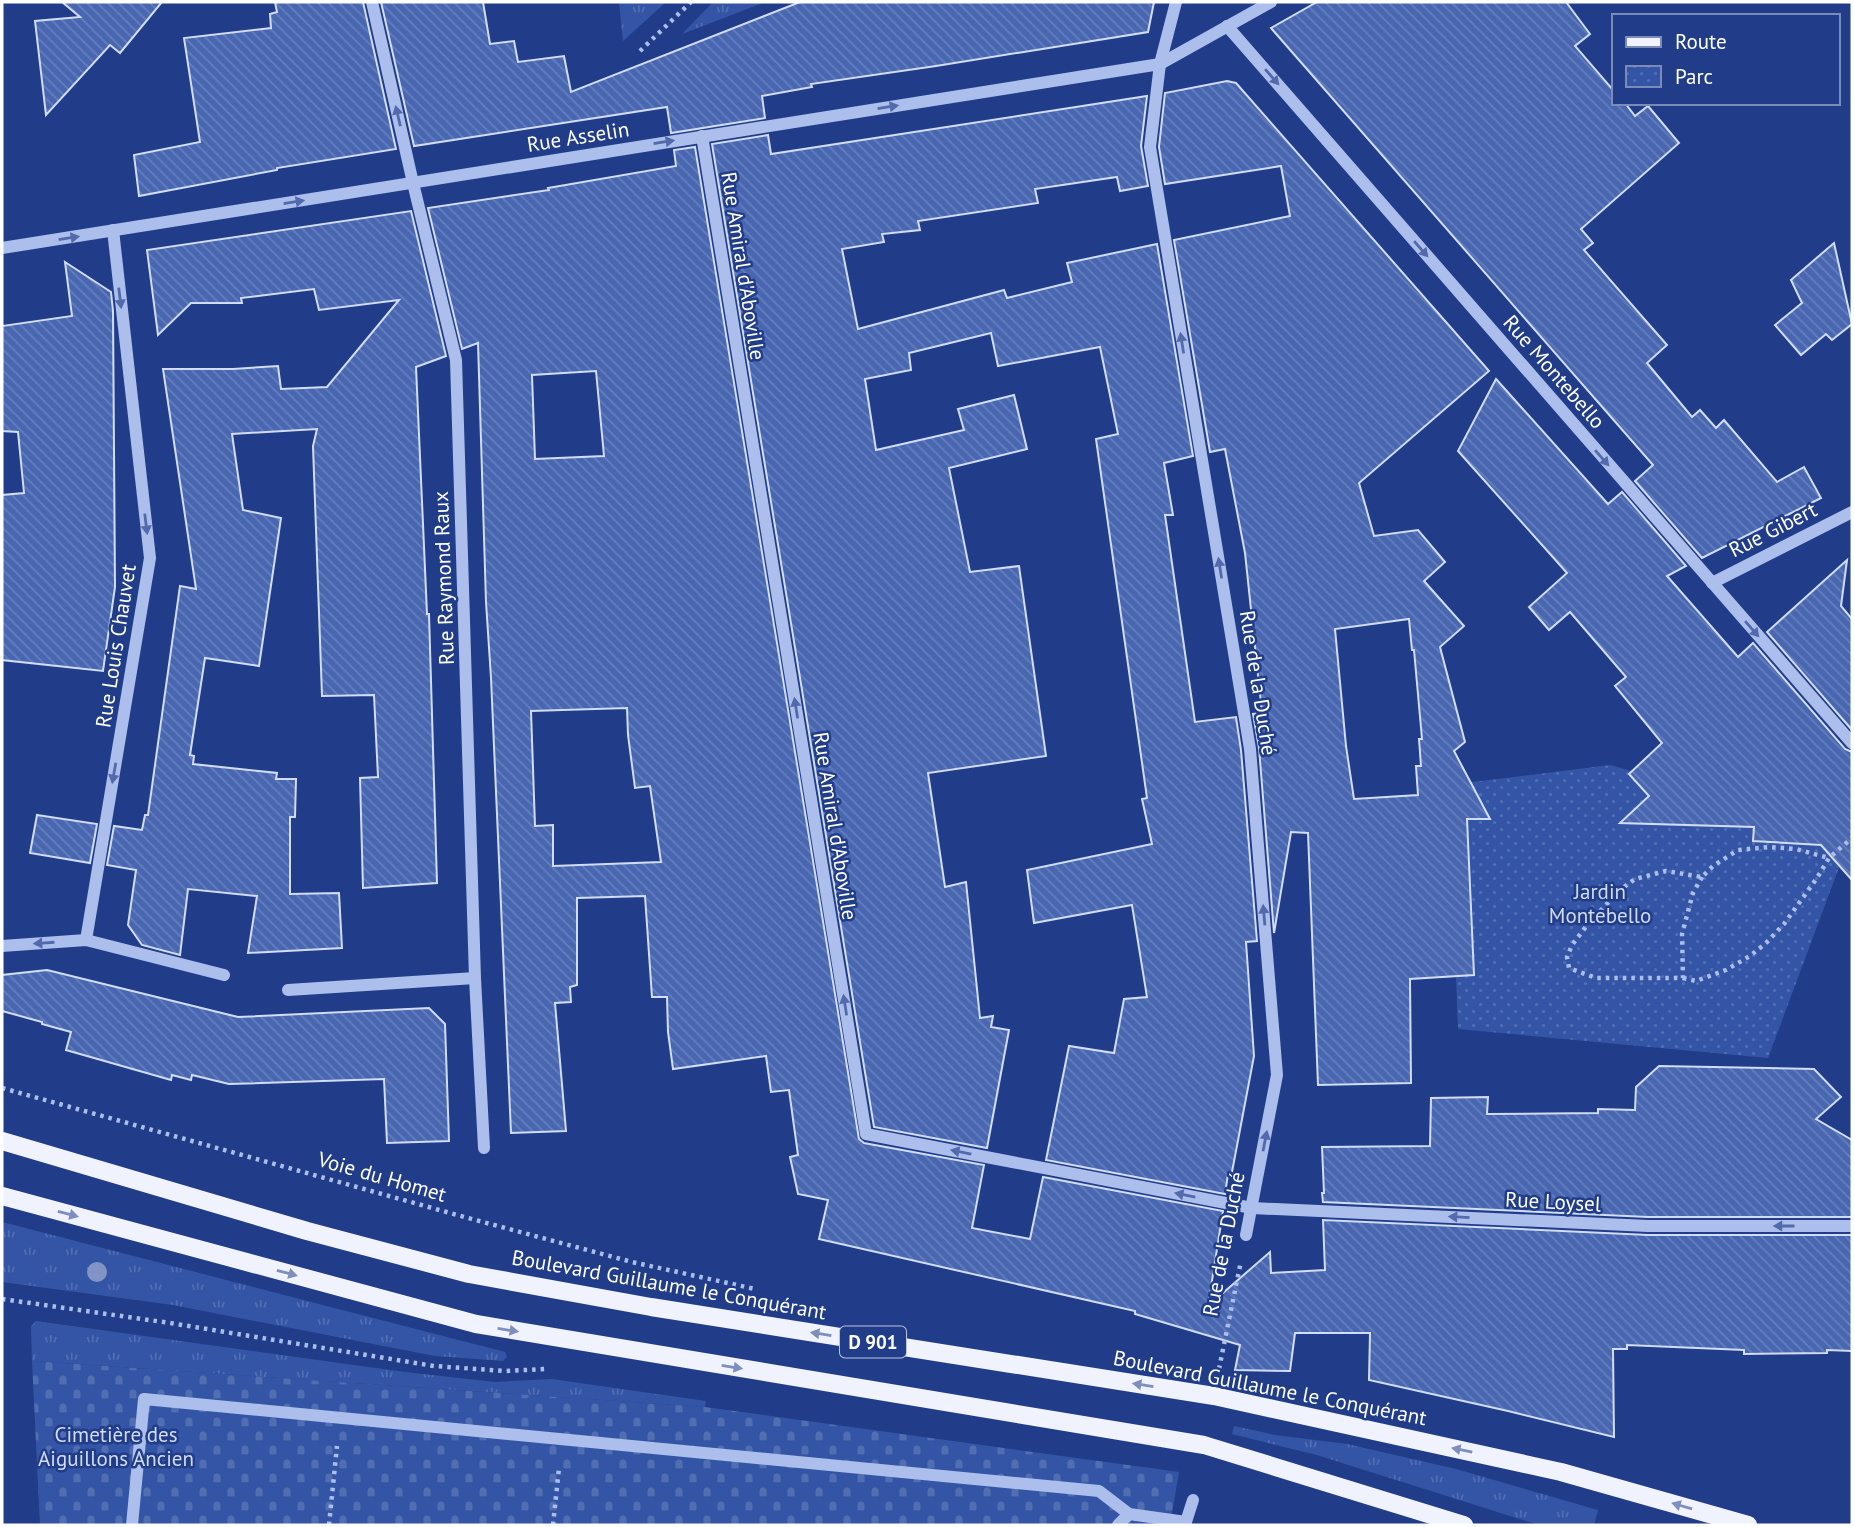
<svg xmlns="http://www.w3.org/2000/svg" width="1854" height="1527" font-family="'PT Sans',sans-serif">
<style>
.grass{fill:url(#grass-tufts)}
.cemetery{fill:url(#cemetery-stones)}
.park{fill:url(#park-dots)}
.building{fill:url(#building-back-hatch);stroke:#d1dcf8;stroke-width:2;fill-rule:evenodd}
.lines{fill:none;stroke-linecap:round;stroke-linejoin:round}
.path{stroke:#acbeeb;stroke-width:4.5;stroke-dasharray:3.5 5;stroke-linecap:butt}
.minor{stroke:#acbeeb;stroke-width:12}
.major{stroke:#f0f3fe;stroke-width:18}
.tree{fill:#8294c6}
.oneway{fill:#526aab}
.oneway2{fill:#7e8fbe}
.labels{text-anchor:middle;stroke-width:5;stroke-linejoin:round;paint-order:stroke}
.shield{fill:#213d89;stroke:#bcc5dc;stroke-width:2}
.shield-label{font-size:19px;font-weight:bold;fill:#fff}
.street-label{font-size:21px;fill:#fff;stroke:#213d89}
.park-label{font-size:21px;fill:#d1dcf8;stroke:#213d89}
</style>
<defs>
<pattern id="grass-tufts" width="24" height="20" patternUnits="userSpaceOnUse" patternTransform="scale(1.75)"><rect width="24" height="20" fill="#3455a6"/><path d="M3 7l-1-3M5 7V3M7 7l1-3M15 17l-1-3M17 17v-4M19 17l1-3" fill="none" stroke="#526eb3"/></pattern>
<pattern id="cemetery-stones" width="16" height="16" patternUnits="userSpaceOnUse" patternTransform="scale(1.75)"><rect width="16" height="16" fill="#3455a6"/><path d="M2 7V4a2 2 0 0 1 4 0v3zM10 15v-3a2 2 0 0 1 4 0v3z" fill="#526eb3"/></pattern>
<pattern id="park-dots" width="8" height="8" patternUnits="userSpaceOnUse" patternTransform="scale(1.75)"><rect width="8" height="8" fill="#3455a6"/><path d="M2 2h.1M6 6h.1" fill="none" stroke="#526eb3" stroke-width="1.8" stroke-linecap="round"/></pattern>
<pattern id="building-back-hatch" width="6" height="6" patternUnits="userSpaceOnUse" patternTransform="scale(1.75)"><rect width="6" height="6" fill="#4967b1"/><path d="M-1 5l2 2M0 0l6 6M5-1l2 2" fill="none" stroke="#647ebd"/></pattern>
</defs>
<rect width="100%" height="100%" fill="#213d89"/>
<!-- grass -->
<g class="grass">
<polygon points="619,2 666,2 623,41"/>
<polygon points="713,2 765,2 682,34"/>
<polygon points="2,1222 505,1352 507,1357 503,1361 435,1356 173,1305 2,1282"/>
<polygon points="36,1321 405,1372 495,1382 551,1379 706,1401 705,1407 32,1361 31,1326"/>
<polygon points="1234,1426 1275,1435 1347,1444 1456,1469 1598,1510 1594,1525 1539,1525 1317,1455 1232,1434"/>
</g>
<!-- cemetery -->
<polygon class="cemetery" points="32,1361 705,1407 1179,1472 1170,1525 40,1525"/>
<!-- park -->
<polygon class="park" points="1610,765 1805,820 1841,862 1768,1058 1458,1029 1449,785"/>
<!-- building -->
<g class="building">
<polygon points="62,2 162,2 120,53 110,45 46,115 35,21 80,17"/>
<polygon points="275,2 363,2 396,149 277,168 277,170 139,196 134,155 200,142 184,38 271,28 270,14 277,12"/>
<polygon points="381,2 483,2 490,44 514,41 518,62 564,56 571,92 800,2 1154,2 1148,32 936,66 811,84 812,87 762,96 765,118 671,133 667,107 414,146"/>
<polygon points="1317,2 1566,2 1590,34 1575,46 1614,91 1614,103 1625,103 1635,116 1648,106 1679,143 1581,229 1593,243 1584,250 1667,345 1647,363 1692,417 1700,410 1716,428 1724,420 1777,482 1804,467 1821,498 1702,558 1635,481 1653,465 1271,28"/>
<path d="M 1227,81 L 1236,83 L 1489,371 L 1359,483 L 1374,536 L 1418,530 L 1445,562 L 1424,581 L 1464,626 L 1440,647 L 1465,742 L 1454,751 L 1490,819 L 1467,819 L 1474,975 L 1410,979 L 1411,1083 L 1318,1085 L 1308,833 L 1291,832 L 1274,933 L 1259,748 L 1253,714 L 1262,713 L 1245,553 L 1225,449 L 1210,452 L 1174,240 L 1290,216 L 1281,166 L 1165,184 L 1159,147 L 1165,93 ZM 1409,619 L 1412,650 L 1414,650 L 1422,739 L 1419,739 L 1421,766 L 1416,766 L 1418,795 L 1354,799 L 1346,746 L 1335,629 Z"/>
<polygon points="1147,96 1141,146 1148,186 1120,191 1117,177 1035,189 1038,203 918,221 920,230 882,234 884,242 842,249 858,329 1004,290 1007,298 1072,282 1067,263 1157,244 1193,456 1164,463 1173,515 1165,515 1195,722 1236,717 1241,750 1257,941 1246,942 1254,1056 1232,1172 1228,1174 1225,1194 1046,1160 1069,1046 1114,1053 1124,999 1147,997 1132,905 1034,923 1027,870 1152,844 1142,799 1147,798 1096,439 1118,434 1100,347 998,366 991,333 909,353 911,370 865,379 876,450 964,430 958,409 1014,395 1027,449 949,468 970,572 1019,566 1046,756 928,773 945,887 966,882 980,1018 993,1016 991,1027 1009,1030 987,1148 874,1127 712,144 768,135 771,154"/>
<path d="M 695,147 L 859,1139 L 864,1143 L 984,1165 L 972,1228 L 1030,1239 L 1043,1177 L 1223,1211 L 1208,1306 L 1270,1252 L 1271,1273 L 1325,1270 L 1323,1220 L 1648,1235 L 1852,1235 L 1852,1351 L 1827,1350 L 1827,1353 L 1744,1354 L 1744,1350 L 1627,1345 L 1627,1349 L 1613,1349 L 1614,1437 L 1508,1411 L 1369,1380 L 1370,1333 L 1295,1333 L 1290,1371 L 1235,1370 L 1240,1345 L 1135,1314 L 1135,1311 L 819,1239 L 828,1200 L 798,1194 L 790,1157 L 798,1155 L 789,1090 L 771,1092 L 766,1056 L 673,1069 L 668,1032 L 667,997 L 652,997 L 645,896 L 577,898 L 577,985 L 570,987 L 571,1002 L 555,1003 L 566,1131 L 511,1133 L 491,678 L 486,602 L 478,343 L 462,349 L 428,208 L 549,190 L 548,188 L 676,166 L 674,150 ZM 596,371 L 604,456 L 535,459 L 532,375 ZM 627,708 L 628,735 L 635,788 L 650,786 L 661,862 L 553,866 L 553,825 L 535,826 L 531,711 Z"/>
<polygon points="411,211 446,356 416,367 427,614 429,614 437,883 363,888 360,778 378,777 374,695 322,696 313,446 317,429 232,434 243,510 281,518 259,666 205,658 190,755 194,756 193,764 277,773 276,779 296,779 295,817 290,817 290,894 339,893 342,948 248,953 257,896 188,889 180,955 142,945 128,925 136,870 107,865 114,826 142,830 145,815 148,815 180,586 196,589 163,369 233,369 278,366 281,389 327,387 399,300 319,310 314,289 241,298 242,303 191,303 158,335 147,250"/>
<polygon points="1834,243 1852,324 1832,340 1826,334 1801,355 1775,325 1802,303 1791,280"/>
<polygon points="65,262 111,292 113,311 115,587 103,671 2,660 2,495 24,493 18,432 2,431 2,326 72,316"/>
<polygon points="1496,379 1608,504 1622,492 1686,566 1667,576 1738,657 1753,643 1845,749 1852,752 1852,880 1821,845 1753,841 1754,827 1620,823 1649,796 1629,774 1662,743 1615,686 1626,677 1570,612 1549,630 1529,607 1567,573 1458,451"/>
<polygon points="1847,560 1841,606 1852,619 1852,730 1767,632"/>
<polygon points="37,815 97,824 90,863 30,853"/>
<polygon points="47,970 238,1017 429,1008 445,1024 449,1141 387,1143 384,1079 229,1084 192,1075 191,1080 172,1075 171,1080 66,1050 71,1032 42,1024 42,1022 2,1011 2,975"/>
<polygon points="1659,1066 1814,1069 1841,1097 1816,1119 1852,1140 1852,1217 1648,1217 1323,1202 1322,1193 1324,1193 1322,1147 1430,1146 1431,1098 1488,1097 1487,1114 1598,1113 1598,1109 1635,1110 1636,1087"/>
</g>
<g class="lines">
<!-- path -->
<g class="path">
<polyline points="640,51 691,2"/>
<polyline points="1702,877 1693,893 1682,934 1683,978 1596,978 1569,968 1567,957 1572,945 1588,924 1620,890 1635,879 1666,871 1702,877 1713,866 1738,850 1770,847 1796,849 1829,858"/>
<polyline points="1683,978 1696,981 1726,970 1750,956 1766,943 1784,924 1817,878 1829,858 1852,838"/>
<polyline points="2,1088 468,1218 632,1262 755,1289"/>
<polyline points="2,1299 170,1323 434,1366 505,1371 545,1369"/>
<polyline points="1219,1369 1241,1261"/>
<polyline points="329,1525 337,1446"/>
<polyline points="553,1525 559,1468"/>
</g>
<!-- minor -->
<g class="minor">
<polyline points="372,2 413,183 456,360 475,978 484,1148"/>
<polyline points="1176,2 1160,64 1150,147 1250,749 1277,1075 1246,1235"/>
<polyline points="1227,26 1852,743"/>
<polyline points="702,136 866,1134 1252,1208 1648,1226 1852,1226"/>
<polyline points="2,248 1160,64 1271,2"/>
<polyline points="1712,583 1852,512"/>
<polyline points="86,940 150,558 113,230"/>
<polyline points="2,946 86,940 224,975"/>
<polyline points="288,990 475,978"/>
<polyline points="132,1525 144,1399 1099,1491 1129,1514 1186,1522"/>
<polyline points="1118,1525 1129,1514"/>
<polyline points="1185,1525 1193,1500"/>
</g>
<!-- major -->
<g class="major">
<polyline points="2,1141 307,1231 469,1274 651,1307 1214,1396 1561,1472 1748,1525"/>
<polyline points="2,1196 476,1324 1204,1445 1464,1525"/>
</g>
</g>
<!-- trees -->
<circle class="tree" cx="97" cy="1272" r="10"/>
<!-- one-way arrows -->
<defs><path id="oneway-solid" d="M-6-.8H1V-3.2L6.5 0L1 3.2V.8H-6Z" transform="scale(1.75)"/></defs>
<g class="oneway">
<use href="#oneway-solid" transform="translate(1272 77) rotate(49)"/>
<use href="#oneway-solid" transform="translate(888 107) rotate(-9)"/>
<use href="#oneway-solid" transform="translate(398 116) rotate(-103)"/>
<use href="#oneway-solid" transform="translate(664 142) rotate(-9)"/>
<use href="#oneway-solid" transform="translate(294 202) rotate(-9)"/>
<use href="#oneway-solid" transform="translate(69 238) rotate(-9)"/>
<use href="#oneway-solid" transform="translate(1421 249) rotate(49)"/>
<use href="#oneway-solid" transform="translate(120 298) rotate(83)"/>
<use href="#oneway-solid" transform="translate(1182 343) rotate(-99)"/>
<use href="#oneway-solid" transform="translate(1602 458) rotate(49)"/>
<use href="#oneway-solid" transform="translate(146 524) rotate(83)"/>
<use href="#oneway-solid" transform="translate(1220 568) rotate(-99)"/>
<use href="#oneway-solid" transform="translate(1752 629) rotate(49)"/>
<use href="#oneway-solid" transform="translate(796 708) rotate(-99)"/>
<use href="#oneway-solid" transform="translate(114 773) rotate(100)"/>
<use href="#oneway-solid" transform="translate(1264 915) rotate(-95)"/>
<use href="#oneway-solid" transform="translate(44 943) rotate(176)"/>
<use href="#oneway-solid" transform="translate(845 1005) rotate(-99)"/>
<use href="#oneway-solid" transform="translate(1265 1141) rotate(-79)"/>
<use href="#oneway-solid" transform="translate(961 1152) rotate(-169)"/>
<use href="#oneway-solid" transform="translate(1185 1195) rotate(-169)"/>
<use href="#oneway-solid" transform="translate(1459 1217) rotate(-177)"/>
<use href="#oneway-solid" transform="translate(1784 1226) rotate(-180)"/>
</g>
<g class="oneway2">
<use href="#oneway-solid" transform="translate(68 1214) rotate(15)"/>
<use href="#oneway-solid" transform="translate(287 1273) rotate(15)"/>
<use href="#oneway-solid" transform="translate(508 1330) rotate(9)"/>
<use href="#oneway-solid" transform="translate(821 1334) rotate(-171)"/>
<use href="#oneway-solid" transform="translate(732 1367) rotate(9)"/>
<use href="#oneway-solid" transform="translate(1143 1385) rotate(-171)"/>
<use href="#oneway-solid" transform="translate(1462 1450) rotate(-168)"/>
<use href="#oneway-solid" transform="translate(1682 1506) rotate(-164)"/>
</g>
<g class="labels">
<!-- shield labels -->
<rect class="shield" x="840" y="1326.5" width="66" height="31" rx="5"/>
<g class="shield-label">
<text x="873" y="1349">D 901</text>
</g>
<!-- street labels -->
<g class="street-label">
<text transform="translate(578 137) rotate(-9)" y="7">Rue Asselin</text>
<text transform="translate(743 266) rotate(81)" y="7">Rue Amiral d'Aboville</text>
<text transform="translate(1554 372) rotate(49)" y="7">Rue Montebello</text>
<text transform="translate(1773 530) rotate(-27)" y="7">Rue Gibert</text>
<text transform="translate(444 578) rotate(-92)" y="7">Rue Raymond Raux</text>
<text transform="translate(116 646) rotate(-81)" y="7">Rue Louis Chauvet</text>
<text transform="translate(1258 683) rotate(81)" y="7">Rue de la Duché</text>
<text transform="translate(835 826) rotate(81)" y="7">Rue Amiral d'Aboville</text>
<text transform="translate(382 1177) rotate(16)" y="7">Voie du Homet</text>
<text transform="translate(1553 1202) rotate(3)" y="7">Rue Loysel</text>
<text transform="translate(1224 1244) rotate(-79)" y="7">Rue de la Duché</text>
<text transform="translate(669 1285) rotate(10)" y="7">Boulevard Guillaume le Conquérant</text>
<text transform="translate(1270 1388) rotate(11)" y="7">Boulevard Guillaume le Conquérant</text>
</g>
<!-- park labels -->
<g class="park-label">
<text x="1600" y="899">Jardin<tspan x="1600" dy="24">Montebello</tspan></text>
<text x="116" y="1442">Cimetière des<tspan x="116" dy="24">Aiguillons Ancien</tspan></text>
</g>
</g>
<!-- border -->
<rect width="1854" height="1527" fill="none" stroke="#ffffff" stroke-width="7"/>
<!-- legend -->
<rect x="1612" y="14" width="228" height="91" fill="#213d89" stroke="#7a8bb8" stroke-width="2"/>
<rect x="1626" y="37" width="35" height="10" fill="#f0f3fe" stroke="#7a8bb8" stroke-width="2"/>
<text x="1675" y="49" font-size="21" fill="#ffffff">Route</text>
<rect x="1626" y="66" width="35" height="21" fill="url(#park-dots)" stroke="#7a8bb8" stroke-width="2"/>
<text x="1675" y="84" font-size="21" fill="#ffffff">Parc</text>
</svg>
